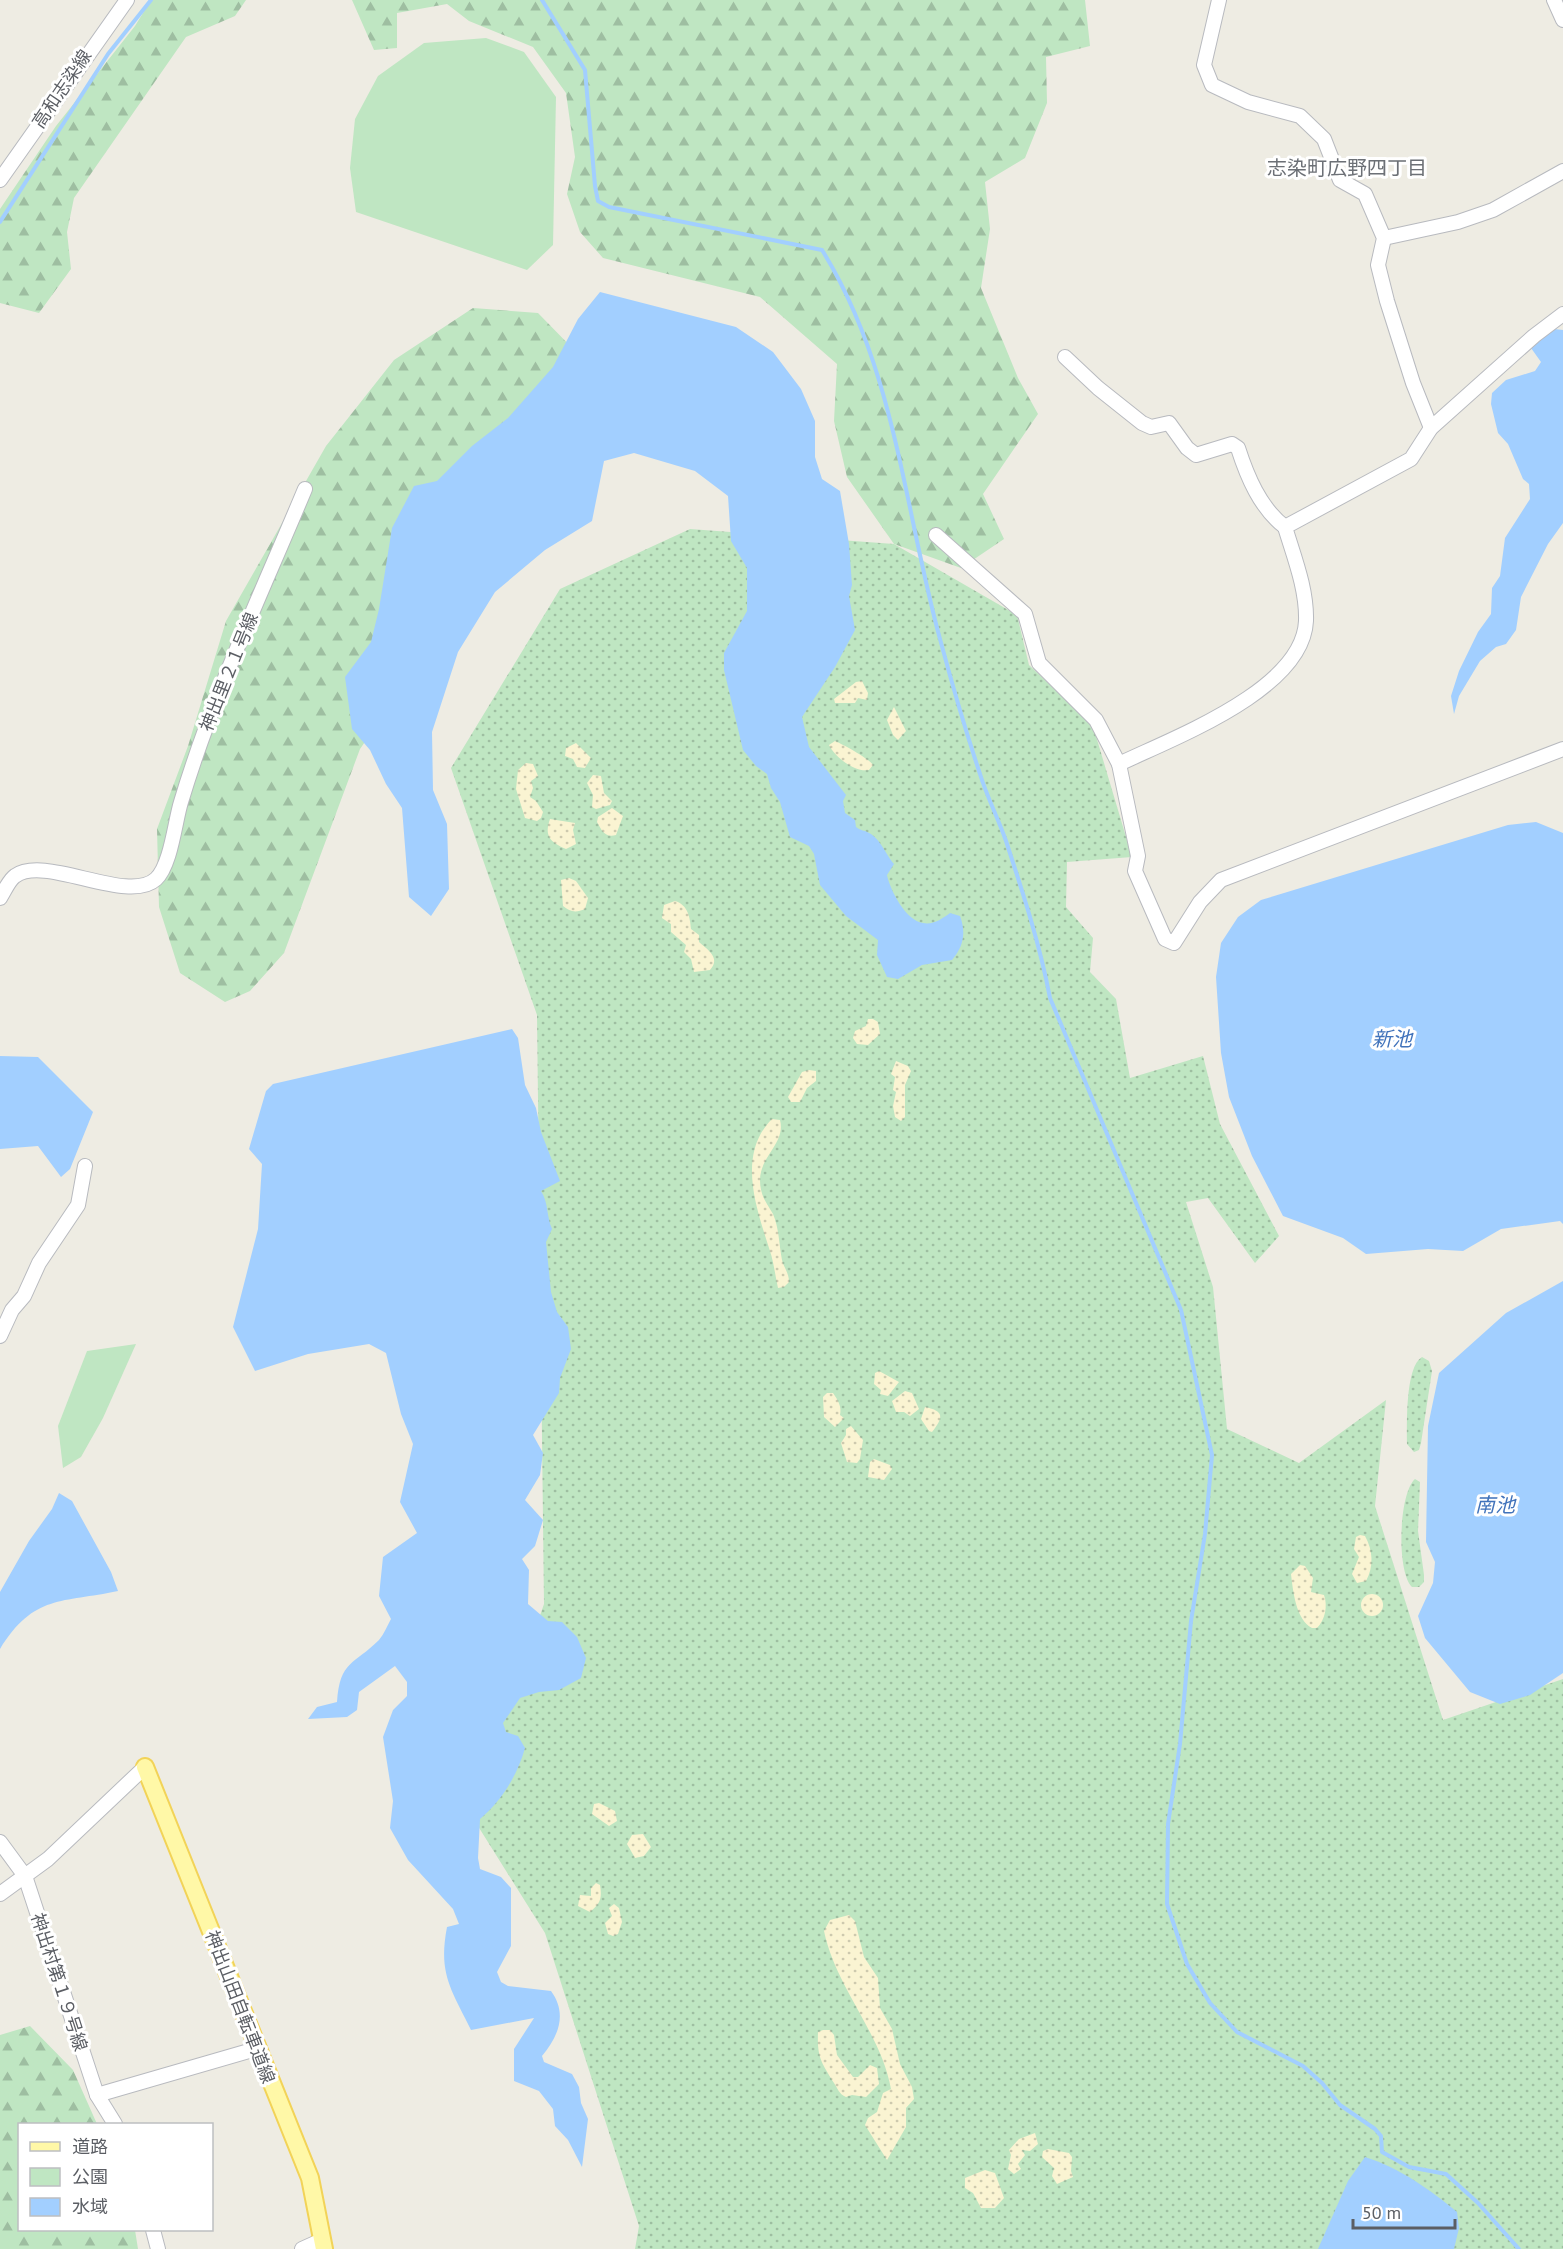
<svg xmlns="http://www.w3.org/2000/svg" width="1563" height="2249" font-family="'PT Sans','Noto Sans JP',sans-serif">
<style>
.grass{fill:url(#grass-dots)}
.forest{fill:url(#forest-firs)}
.sand{fill:url(#sand-dots)}
.park{fill:#bfe6c2}
.water{fill:#a2cfff}
.lines{fill:none;stroke-linecap:round;stroke-linejoin:round}
.stream{stroke:#a2cfff;stroke-width:4}
.minor-casing{stroke:#b8babf;stroke-width:16}
.major-casing{stroke:#f2d358;stroke-width:20}
.minor{stroke:#fff;stroke-width:14}
.major{stroke:#fff8a7;stroke-width:16}
.labels{text-anchor:middle;stroke-width:6;stroke-linejoin:round;paint-order:stroke}
.street-label{font-size:18px;fill:#5b5e64;stroke:#fff}
.neighbourhood-label{font-size:20px;fill:#6c7076;stroke:#fff}
.water-label{font-size:20px;font-style:italic;fill:#4173bb;stroke:#fff}
</style>
<defs>
<pattern id="grass-dots" width="8" height="8" patternUnits="userSpaceOnUse" patternTransform="scale(1.5)"><rect width="8" height="8" fill="#bfe6c2"/><path d="M2 2h.1M6 6h.1" fill="none" stroke="#9ebea1" stroke-width="1.8" stroke-linecap="round"/></pattern>
<pattern id="forest-firs" width="22" height="20" patternUnits="userSpaceOnUse" patternTransform="scale(1.5)"><rect width="22" height="20" fill="#bfe6c2"/><path d="M5 1l3.5 6h-7zM16 11l3.5 6h-7z" fill="#9ebea1"/></pattern>
<pattern id="sand-dots" width="8" height="8" patternUnits="userSpaceOnUse" patternTransform="scale(1.5)"><rect width="8" height="8" fill="#faf4d2"/><path d="M2 2h.1M6 6h.1" fill="none" stroke="#cdc9ae" stroke-width="1.8" stroke-linecap="round"/></pattern>
</defs>
<rect width="100%" height="100%" fill="#eeece3"/>
<!-- grass -->
<g class="grass">
<polygon points="690,529 894,544 1017,615 1029,665 1093,726 1132,857 1067,862 1066,907 1093,938 1090,972 1116,999 1130,1078 1203,1056 1220,1124 1279,1236 1255,1263 1208,1198 1186,1202 1213,1287 1227,1429 1299,1463 1386,1400 1375,1506 1443,1720 1563,1679 1563,2249 635,2249 639,2226 545,1933 471,1815 544,1604 537,1015 451,768 560,589"/>
<path d="M 1422,1357 L 1429,1361 L 1432,1371 L 1421,1443 L 1419,1450 L 1414,1452 L 1407,1444 C 1407,1425 1405,1367 1422,1357 Z"/>
<path d="M 1415,1479 L 1420,1482 L 1418,1531 L 1424,1575 L 1424,1582 L 1419,1587 L 1412,1587 C 1396,1571 1399,1493 1415,1479 Z"/>
</g>
<!-- forest -->
<g class="forest">
<polygon points="151,0 246,0 235,16 186,37 74,198 67,232 71,269 39,313 0,303 0,209 56,126 135,26"/>
<polygon points="352,0 1085,0 1090,46 1046,57 1047,103 1025,158 985,182 990,229 981,288 1018,378 1038,414 983,494 1004,539 961,568 894,544 847,477 834,421 837,364 760,297 603,258 580,232 567,194 575,157 566,93 533,47 469,21 447,4 397,13 397,48 374,50"/>
<polygon points="473,308 538,313 581,357 394,700 360,749 284,953 250,991 225,1002 180,973 159,907 157,829 188,746 226,621 326,446 394,360"/>
<polygon points="30,2026 73,2070 97,2124 20,2124 20,2230 135,2230 138,2249 0,2249 0,2035"/>
</g>
<!-- sand -->
<g class="sand">
<polygon points="862,681 868,693 867,700 858,698 855,703 835,703 834,699 856,682"/>
<polygon points="894,707 906,731 898,740 893,735 887,720"/>
<path d="M 835,741 C 844,745 868,758 873,765 L 869,770 C 855,773 835,757 829,745 Z"/>
<polygon points="576,743 591,758 585,768 577,767 573,759 565,756 566,748"/>
<polygon points="526,763 533,764 538,776 531,781 533,788 530,797 536,801 543,812 541,818 537,821 525,818 516,789 518,770"/>
<polygon points="593,775 601,776 604,793 612,801 610,805 596,809 592,807 593,795 587,783"/>
<path d="M 612,808 L 623,816 L 616,835 C 605,838 602,831 597,822 L 598,817 Z"/>
<path d="M 550,819 L 575,823 L 573,830 L 576,844 L 566,849 C 550,842 544,836 550,819 Z"/>
<path d="M 569,878 L 576,881 L 588,898 L 585,909 C 576,913 570,912 563,906 L 561,880 Z"/>
<path d="M 675,901 C 688,905 690,917 691,929 L 699,935 L 699,942 C 708,950 721,958 710,970 L 694,972 L 691,959 L 684,952 L 686,945 L 671,932 L 671,924 L 662,918 L 664,905 Z"/>
<polygon points="868,1019 873,1019 878,1022 880,1034 868,1045 857,1044 853,1038 855,1031 866,1026"/>
<polygon points="896,1061 908,1066 911,1071 905,1085 905,1117 901,1121 895,1117 893,1106 896,1092 893,1090 895,1077 891,1074"/>
<polygon points="809,1070 816,1071 816,1081 807,1088 800,1102 791,1102 788,1097 802,1072"/>
<path d="M 772,1119 L 780,1120 C 786,1143 760,1156 760,1180 C 760,1195 766,1202 773,1214 C 779,1228 779,1244 782,1260 C 784,1268 789,1273 789,1282 L 784,1287 L 778,1288 C 775,1275 774,1263 770,1251 C 757,1210 736,1155 772,1119 Z"/>
<polygon points="879,1371 899,1382 888,1396 880,1394 881,1390 874,1384 875,1373"/>
<polygon points="905,1391 912,1393 919,1409 910,1416 904,1412 896,1412 892,1401"/>
<path d="M 827,1393 L 833,1393 C 838,1400 842,1407 840,1415 L 844,1418 L 835,1427 L 824,1417 L 823,1397 Z"/>
<path d="M 925,1407 C 945,1411 943,1418 932,1432 L 929,1431 L 921,1419 Z"/>
<polygon points="851,1426 863,1440 860,1459 857,1463 847,1462 841,1443 846,1435 846,1429"/>
<polygon points="874,1459 890,1465 892,1469 884,1480 868,1477 870,1462"/>
<path d="M 1360,1535 L 1365,1536 C 1373,1550 1374,1567 1366,1581 L 1357,1583 L 1352,1574 L 1359,1557 L 1354,1549 L 1356,1537 Z"/>
<path d="M 1300,1565 L 1305,1566 L 1313,1578 L 1311,1592 L 1324,1595 C 1328,1606 1325,1620 1317,1628 L 1312,1628 C 1296,1620 1293,1591 1291,1574 Z"/>
<circle cx="1372" cy="1605" r="11"/>
<polygon points="599,1803 615,1811 617,1821 609,1826 592,1814 594,1804"/>
<polygon points="643,1834 651,1847 644,1856 635,1858 627,1844 632,1835"/>
<path d="M 596,1883 L 600,1885 C 602,1898 601,1903 590,1912 L 578,1906 L 580,1895 L 591,1896 L 591,1888 Z"/>
<polygon points="614,1904 619,1908 622,1922 618,1934 613,1936 608,1934 605,1923 612,1916 609,1908"/>
<path d="M 849,1915 L 855,1921 L 864,1957 L 878,1978 L 880,2008 L 892,2029 L 900,2064 L 912,2087 L 914,2099 L 906,2108 L 906,2127 L 887,2160 L 865,2125 L 868,2118 L 877,2112 L 883,2093 L 891,2089 C 881,2033 836,1988 824,1931 L 830,1920 Z"/>
<path d="M 823,2030 L 830,2030 L 834,2035 L 837,2055 L 853,2077 L 858,2077 L 870,2065 L 877,2068 L 879,2084 L 866,2097 L 852,2095 L 846,2097 C 839,2094 838,2089 834,2083 C 821,2062 817,2057 818,2032 Z"/>
<polygon points="1035,2133 1038,2144 1030,2151 1022,2150 1025,2155 1018,2164 1021,2169 1014,2174 1008,2169 1011,2155 1009,2150 1019,2139"/>
<polygon points="1048,2149 1069,2153 1072,2157 1071,2171 1073,2177 1057,2184 1052,2176 1054,2168 1042,2157 1043,2151"/>
<polygon points="985,2170 995,2173 1004,2198 995,2208 981,2208 973,2193 965,2188 965,2178"/>
</g>
<!-- park -->
<g class="park">
<polygon points="486,38 524,52 556,97 553,245 527,270 356,212 350,168 355,119 378,76 424,43"/>
<polygon points="136,1344 103,1418 81,1457 63,1468 58,1426 87,1351"/>
</g>
<!-- water -->
<g class="water">
<path d="M 600,292 L 736,327 L 773,352 L 801,389 L 815,421 L 815,457 L 822,479 L 840,491 L 849,544 L 852,585 L 849,596 L 855,630 L 835,667 L 802,717 L 809,747 L 846,795 L 843,801 L 845,813 L 855,820 L 856,827 C 861,831 864,830 869,833 C 880,838 886,855 894,864 L 887,875 C 890,890 906,921 923,923 C 933,925 942,919 950,913 L 960,916 C 966,932 964,946 952,960 L 922,965 L 898,979 L 887,977 L 877,955 L 878,940 L 846,916 L 820,885 L 814,854 L 809,846 L 790,837 L 780,802 L 771,788 L 767,774 L 756,766 L 743,750 L 724,670 L 724,653 L 747,611 L 747,568 L 731,541 L 728,496 L 695,471 L 634,453 L 604,461 L 592,521 L 545,550 L 495,592 L 458,652 L 432,732 L 433,790 L 447,824 L 449,889 L 431,916 L 409,897 L 402,808 L 386,784 L 370,750 L 352,729 L 345,677 L 371,642 L 379,609 L 392,528 L 414,486 L 437,481 L 472,446 L 508,418 L 553,367 L 578,319 Z"/>
<polygon points="1554,329 1563,330 1563,523 1548,544 1521,597 1516,630 1506,644 1496,647 1480,661 1459,696 1454,714 1451,696 1459,671 1478,632 1491,614 1492,588 1500,576 1505,538 1530,499 1529,484 1523,479 1508,444 1498,433 1491,404 1492,393 1506,380 1535,371 1541,362 1531,348"/>
<polygon points="1536,822 1563,833 1563,1224 1560,1221 1501,1229 1463,1251 1428,1249 1366,1254 1343,1238 1283,1216 1252,1156 1229,1097 1221,1053 1216,977 1221,943 1238,917 1261,900 1508,825"/>
<path d="M 512,1029 L 518,1038 L 525,1085 L 536,1108 L 541,1132 L 560,1181 L 541,1191 C 549,1204 546,1215 552,1229 L 546,1242 L 551,1292 L 557,1312 L 568,1327 L 571,1349 L 560,1378 L 559,1393 L 533,1435 L 543,1453 L 540,1475 L 525,1500 L 543,1520 L 535,1546 L 522,1559 L 529,1570 L 528,1604 L 548,1621 L 562,1622 L 577,1637 L 586,1658 L 581,1678 L 559,1690 L 539,1692 L 520,1698 L 503,1723 L 506,1732 L 518,1736 L 525,1748 C 517,1776 502,1800 480,1819 L 478,1858 L 480,1869 L 501,1877 L 511,1888 L 511,1946 L 497,1972 L 501,1982 L 508,1986 L 551,1991 C 568,2014 558,2037 542,2056 L 544,2062 L 572,2074 L 579,2087 L 581,2103 L 588,2119 L 582,2167 L 568,2140 L 555,2126 L 553,2109 L 539,2091 L 514,2081 L 514,2049 L 534,2018 L 471,2030 C 451,1989 438,1974 447,1927 L 459,1924 L 453,1909 L 408,1860 L 390,1828 L 393,1801 L 383,1737 L 393,1710 L 407,1696 L 407,1682 L 395,1666 L 359,1692 L 357,1710 L 347,1717 L 308,1719 L 317,1707 L 337,1702 C 340,1660 354,1665 379,1640 C 384,1634 387,1626 391,1619 L 379,1596 L 383,1557 L 417,1533 L 400,1502 L 413,1444 L 401,1414 L 386,1353 L 369,1344 L 308,1354 L 255,1371 L 233,1327 L 258,1229 L 262,1164 L 249,1149 L 266,1091 L 273,1084 Z"/>
<polygon points="0,1056 38,1057 93,1112 70,1169 61,1177 38,1146 0,1149"/>
<polygon points="1563,1281 1563,1673 1530,1695 1500,1704 1470,1692 1425,1638 1418,1616 1433,1583 1435,1562 1426,1542 1428,1426 1439,1373 1506,1313"/>
<path d="M 59,1493 L 72,1501 L 111,1572 L 118,1591 C 62,1603 34,1594 0,1649 L 0,1592 L 29,1541 L 52,1509 Z"/>
<path d="M 1365,2157 C 1400,2168 1429,2189 1457,2212 L 1459,2228 L 1454,2249 L 1318,2249 L 1348,2181 Z"/>
</g>
<g class="lines">
<!-- stream -->
<g class="stream">
<path d="M 542,0 L 585,70 L 595,186 L 598,201 L 609,207 L 822,250 C 895,367 904,508 940,639 C 952,684 965,729 980,774 C 987,797 998,818 1006,841 C 1023,893 1040,945 1050,998 L 1181,1310 L 1212,1455 L 1205,1534 L 1191,1621 L 1180,1744 L 1168,1824 L 1167,1904 L 1187,1964 L 1210,2003 L 1237,2032 L 1303,2066 L 1322,2083 L 1340,2105 L 1375,2129 L 1381,2136 L 1382,2152 L 1409,2167 L 1446,2174 L 1478,2203 L 1519,2249"/>
<polyline points="0,222 108,54 151,0"/>
</g>
<!-- minor casing -->
<g class="minor-casing">
<g id="minor">
<polyline points="1219,0 1204,65 1212,85 1248,102 1300,116 1324,139 1340,180 1365,194 1384,238 1378,265 1387,301 1413,383 1431,428"/>
<polyline points="1554,0 1563,20"/>
<polyline points="0,180 127,0"/>
<polyline points="1384,238 1458,222 1493,210 1563,171"/>
<path d="M 1563,314 L 1534,336 L 1431,428 L 1411,459 L 1285,527 C 1294,557 1307,589 1306,621 C 1303,690 1173,738 1119,764 L 1138,856 L 1135,871 L 1165,939 L 1174,943 L 1200,902 L 1221,880 L 1563,749"/>
<path d="M 1065,357 L 1098,388 L 1142,423 L 1151,427 L 1169,423 L 1187,448 L 1196,455 L 1232,444 L 1238,448 C 1247,476 1260,508 1285,527"/>
<polyline points="936,535 1025,614 1039,663 1096,720 1119,764"/>
<path d="M 0,898 C 4,892 9,880 15,876 C 45,854 128,905 156,879 C 171,865 175,821 181,802 C 213,695 262,592 305,489"/>
<polyline points="0,1336 12,1310 24,1296 39,1263 78,1205 85,1166"/>
<polyline points="0,1842 25,1876 97,2095 115,2124"/>
<polyline points="0,1894 48,1859 145,1767"/>
<polyline points="97,2095 256,2049"/>
<polyline points="153,2230 158,2249"/>
<polyline points="302,2249 322,2240"/>
</g>
</g>
<!-- major casing -->
<g class="major-casing">
<polyline id="major" points="145,1767 310,2178 324,2249"/>
</g>
<!-- minor -->
<use href="#minor" class="minor"/>
<!-- major -->
<use href="#major" class="major"/>
</g>
<g class="labels">
<!-- street labels -->
<g class="street-label">
<text transform="translate(62 89) rotate(-56)" y="6">高和志染線</text>
<text transform="translate(229 672) rotate(-68)" y="6">神出里２１号線</text>
<text transform="translate(59 1982) rotate(72)" y="6">神出村第１９号線</text>
<text transform="translate(240 2007) rotate(69)" y="6">神出山田自転車道線</text>
</g>
<!-- neighbourhood labels -->
<g class="neighbourhood-label">
<text x="1347" y="175">志染町広野四丁目</text>
</g>
<!-- water labels -->
<g class="water-label">
<text x="1392" y="1046">新池</text>
<text x="1495" y="1512">南池</text>
</g>
</g>
<!-- legend -->
<rect x="18" y="2123" width="195" height="108" fill="#ffffff" stroke="#bdbfc1" stroke-width="1.5"/>
<rect x="30" y="2142" width="30" height="9" fill="#fff8a7" stroke="#bdbfc1" stroke-width="1.5"/>
<text x="72" y="2153" font-size="18" fill="#5b5e64">道路</text>
<rect x="30" y="2168" width="30" height="18" fill="#bfe6c2" stroke="#bdbfc1" stroke-width="1.5"/>
<text x="72" y="2183" font-size="18" fill="#5b5e64">公園</text>
<rect x="30" y="2198" width="30" height="18" fill="#a2cfff" stroke="#bdbfc1" stroke-width="1.5"/>
<text x="72" y="2213" font-size="18" fill="#5b5e64">水域</text>
<!-- scale -->
<path d="M1353 2219v9h102v-9" fill="none" stroke="#5b5e64" stroke-width="3"/>
<text x="1362" y="2219" font-size="18" fill="#5b5e64" stroke="#ffffff" stroke-width="4.5" paint-order="stroke">50 m</text>
</svg>
